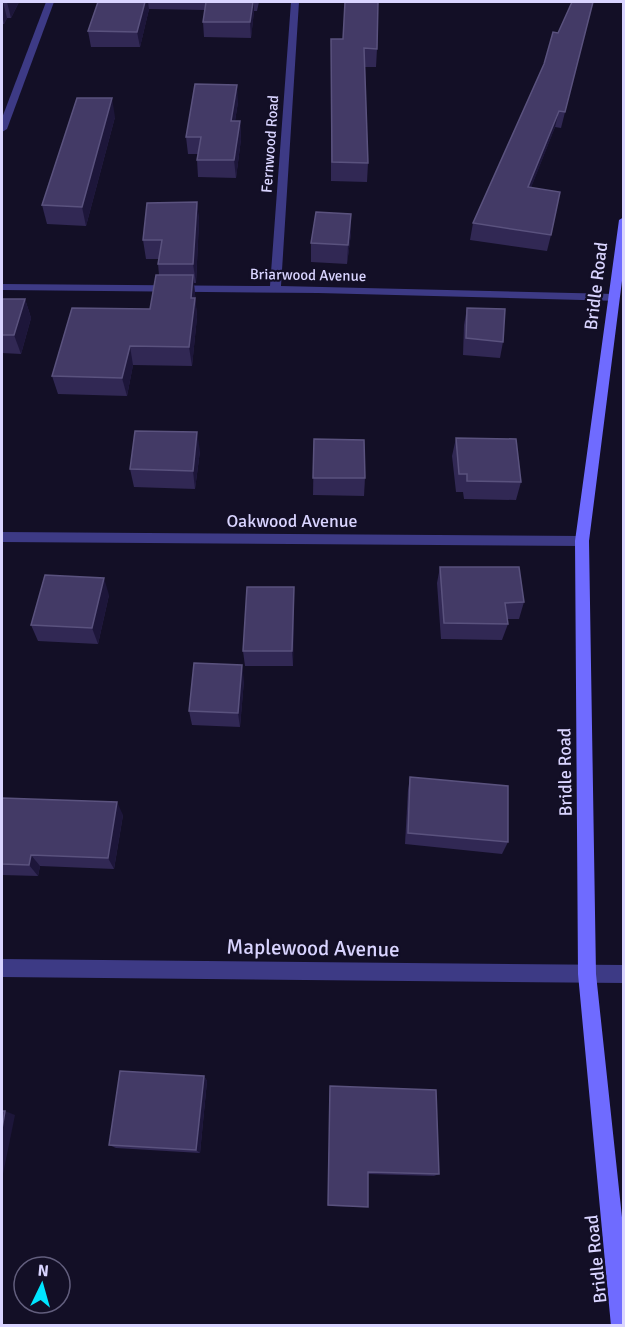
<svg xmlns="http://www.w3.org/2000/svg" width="625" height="1327" font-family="Signika,sans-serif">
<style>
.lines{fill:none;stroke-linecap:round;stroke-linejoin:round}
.street{fill:#3d3a85;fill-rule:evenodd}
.secondary{fill:#6f6bff;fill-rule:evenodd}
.wall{fill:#312854}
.shaded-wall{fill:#1d163a}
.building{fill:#433a66;stroke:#5a527e;stroke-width:1.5}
.labels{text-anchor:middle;stroke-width:4.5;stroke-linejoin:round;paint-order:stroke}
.far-street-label{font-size:15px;fill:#d9d4ff;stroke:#130f26}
.street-label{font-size:18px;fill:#d9d4ff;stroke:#130f26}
.near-street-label{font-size:21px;fill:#d9d4ff;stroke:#130f26}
</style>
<rect width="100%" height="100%" fill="#130f26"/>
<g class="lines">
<!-- street -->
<g class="street">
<polygon points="46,2 54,2 7,129 2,132 2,118"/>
<polygon points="291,2 299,2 281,286 615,294 619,295 619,301 318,293 2,290 2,284 270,286"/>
<polygon points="2,532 582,536 589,541 582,546 2,542"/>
<polygon points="2,959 624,965 624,983 2,977"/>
</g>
<!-- secondary -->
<polygon class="secondary" points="624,217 624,265 589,541 596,974 624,1236 624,1326 611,1326 578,974 575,541 619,220"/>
</g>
<!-- wall -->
<g class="wall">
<polygon points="2,2 19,2 11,18 7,18 4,24 2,24"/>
<polygon points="98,2 259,2 257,11 254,11 251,38 204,37 203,22 205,10 149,9 140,47 91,47 88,31"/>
<polygon points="593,2 561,128 555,127 531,187 551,235 547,251 470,240 473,223 558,33"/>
<polygon points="331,39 377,49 376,67 365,67 368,163 367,182 331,181"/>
<polygon points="238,102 235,121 240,121 241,139 236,178 198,177 197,160 198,154 188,154 186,137"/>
<polygon points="115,117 86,226 47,224 42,205"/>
<polygon points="197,202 199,221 196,283 194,283 197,317 192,366 133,365 127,396 58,394 52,376 150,309 159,275 158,264 159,259 146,259 143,240"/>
<polygon points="351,214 351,233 347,264 311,262 311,243"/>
<polygon points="2,299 25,299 31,318 21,354 2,353"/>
<polygon points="467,308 503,342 500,358 463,355 464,325"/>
<polygon points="456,438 521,482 516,500 464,499 463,492 456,492 452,456"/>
<polygon points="314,439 365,478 364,496 313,495"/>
<polygon points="200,451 195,489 134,487 130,469"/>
<polygon points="440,567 524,602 519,619 507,619 508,624 502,640 441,639 437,583"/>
<polygon points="294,587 293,666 245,666 243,651"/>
<polygon points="109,595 98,644 38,641 31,625"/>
<polygon points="244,680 240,727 192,725 189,711"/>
<polygon points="410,777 508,842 502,854 405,844 408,790"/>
<polygon points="2,798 123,815 114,869 40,866 38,876 2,875"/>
<polygon points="204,1076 207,1081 200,1153 116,1148 109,1145"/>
<polygon points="330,1086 439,1174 434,1176 368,1174 368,1207 328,1206"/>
</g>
<!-- shaded-wall -->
<g class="shaded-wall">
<polygon points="3,2 7,18 4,24 2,14 2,6"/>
<polygon points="7,2 19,2 11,18"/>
<polygon points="145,2 148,2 149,9 140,47 137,32"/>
<polygon points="253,2 254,2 254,11 251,38 250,22"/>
<polygon points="237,85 238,102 232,139 231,121"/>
<polygon points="112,98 115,117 86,226 82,207"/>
<polygon points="559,111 555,127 525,203 528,187"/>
<polygon points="240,121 241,139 236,178 234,160"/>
<polygon points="197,202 199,221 196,283 193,264"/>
<polygon points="351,214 351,233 347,264 348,245"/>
<polygon points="193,275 195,294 195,301 195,298 197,317 192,366 189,347"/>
<polygon points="25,299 31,318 21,354 14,335"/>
<polygon points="130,346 133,365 127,396 122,378"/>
<polygon points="197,432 200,451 195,489 193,471"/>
<polygon points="104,578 109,595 98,644 92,628"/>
<polygon points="294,587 294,604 293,666 292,651"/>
<polygon points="242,665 244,680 240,727 238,713"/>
<polygon points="117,802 123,815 114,869 108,858"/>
<polygon points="31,855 40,866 38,876 29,865"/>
<polygon points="204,1076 207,1081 200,1153 196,1150"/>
<polygon points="5,1111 15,1115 2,1179 2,1129"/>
</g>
<!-- building -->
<g class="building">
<polygon points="98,2 145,2 137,32 88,31"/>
<polygon points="206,2 253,2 250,22 203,22"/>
<polygon points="345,2 378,2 377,49 364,48 368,163 332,162 331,39 343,39"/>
<polygon points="572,2 593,2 565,112 559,111 528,187 560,192 551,235 473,223 544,64 553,32 558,33"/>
<polygon points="195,84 237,85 231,121 240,121 234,160 197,160 201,137 186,137"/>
<polygon points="77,98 112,98 82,207 42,205"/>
<polygon points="197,202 193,264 158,264 162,240 143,240 147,203"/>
<polygon points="316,212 351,214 348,245 311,243"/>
<polygon points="156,275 193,275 191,298 195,298 189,347 130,346 122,378 52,376 72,308 150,309"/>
<polygon points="2,299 25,299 14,335 2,335"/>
<polygon points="467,308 505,309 503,342 466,338"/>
<polygon points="135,431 197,432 193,471 130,469"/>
<polygon points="456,438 516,439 521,482 467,481 467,474 459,474"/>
<polygon points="314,439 364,440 365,478 313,478"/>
<polygon points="440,567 519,567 524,602 505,603 508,624 444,623"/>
<polygon points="45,575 104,578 92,628 31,625"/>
<polygon points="247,587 294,587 292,651 243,651"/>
<polygon points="194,663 242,665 238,713 189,711"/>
<polygon points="410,777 508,786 508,842 408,833"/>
<polygon points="2,798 117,802 108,858 31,855 29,865 2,864"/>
<polygon points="120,1071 204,1076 196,1150 109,1145"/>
<polygon points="330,1086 436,1090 439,1174 368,1172 368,1207 328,1205"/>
<polygon points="2,1111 5,1111 2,1129"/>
</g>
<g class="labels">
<!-- far-street labels -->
<g class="far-street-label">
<text transform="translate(270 144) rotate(-86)" y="5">Fernwood Road</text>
<text transform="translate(308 275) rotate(1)" y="5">Briarwood Avenue</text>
</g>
<!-- street labels -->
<g class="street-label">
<text transform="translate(596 286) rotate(-83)" y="6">Bridle Road</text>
<text x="292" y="527">Oakwood Avenue</text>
<text transform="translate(565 772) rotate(-91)" y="6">Bridle Road</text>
<text transform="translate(596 1259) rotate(-96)" y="6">Bridle Road</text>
</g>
<!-- near-street labels -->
<g class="near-street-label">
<text transform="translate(313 948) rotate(1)" y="7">Maplewood Avenue</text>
</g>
</g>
<!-- border -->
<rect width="625" height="1327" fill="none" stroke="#d9d4ff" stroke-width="6"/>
<!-- north arrow -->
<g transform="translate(42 1285) rotate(5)"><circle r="28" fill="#130f26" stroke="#625e7d" stroke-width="1.5"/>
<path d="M0-4.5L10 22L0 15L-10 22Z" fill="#00e5ff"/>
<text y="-9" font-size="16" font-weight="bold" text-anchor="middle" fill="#d9d4ff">N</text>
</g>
</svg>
